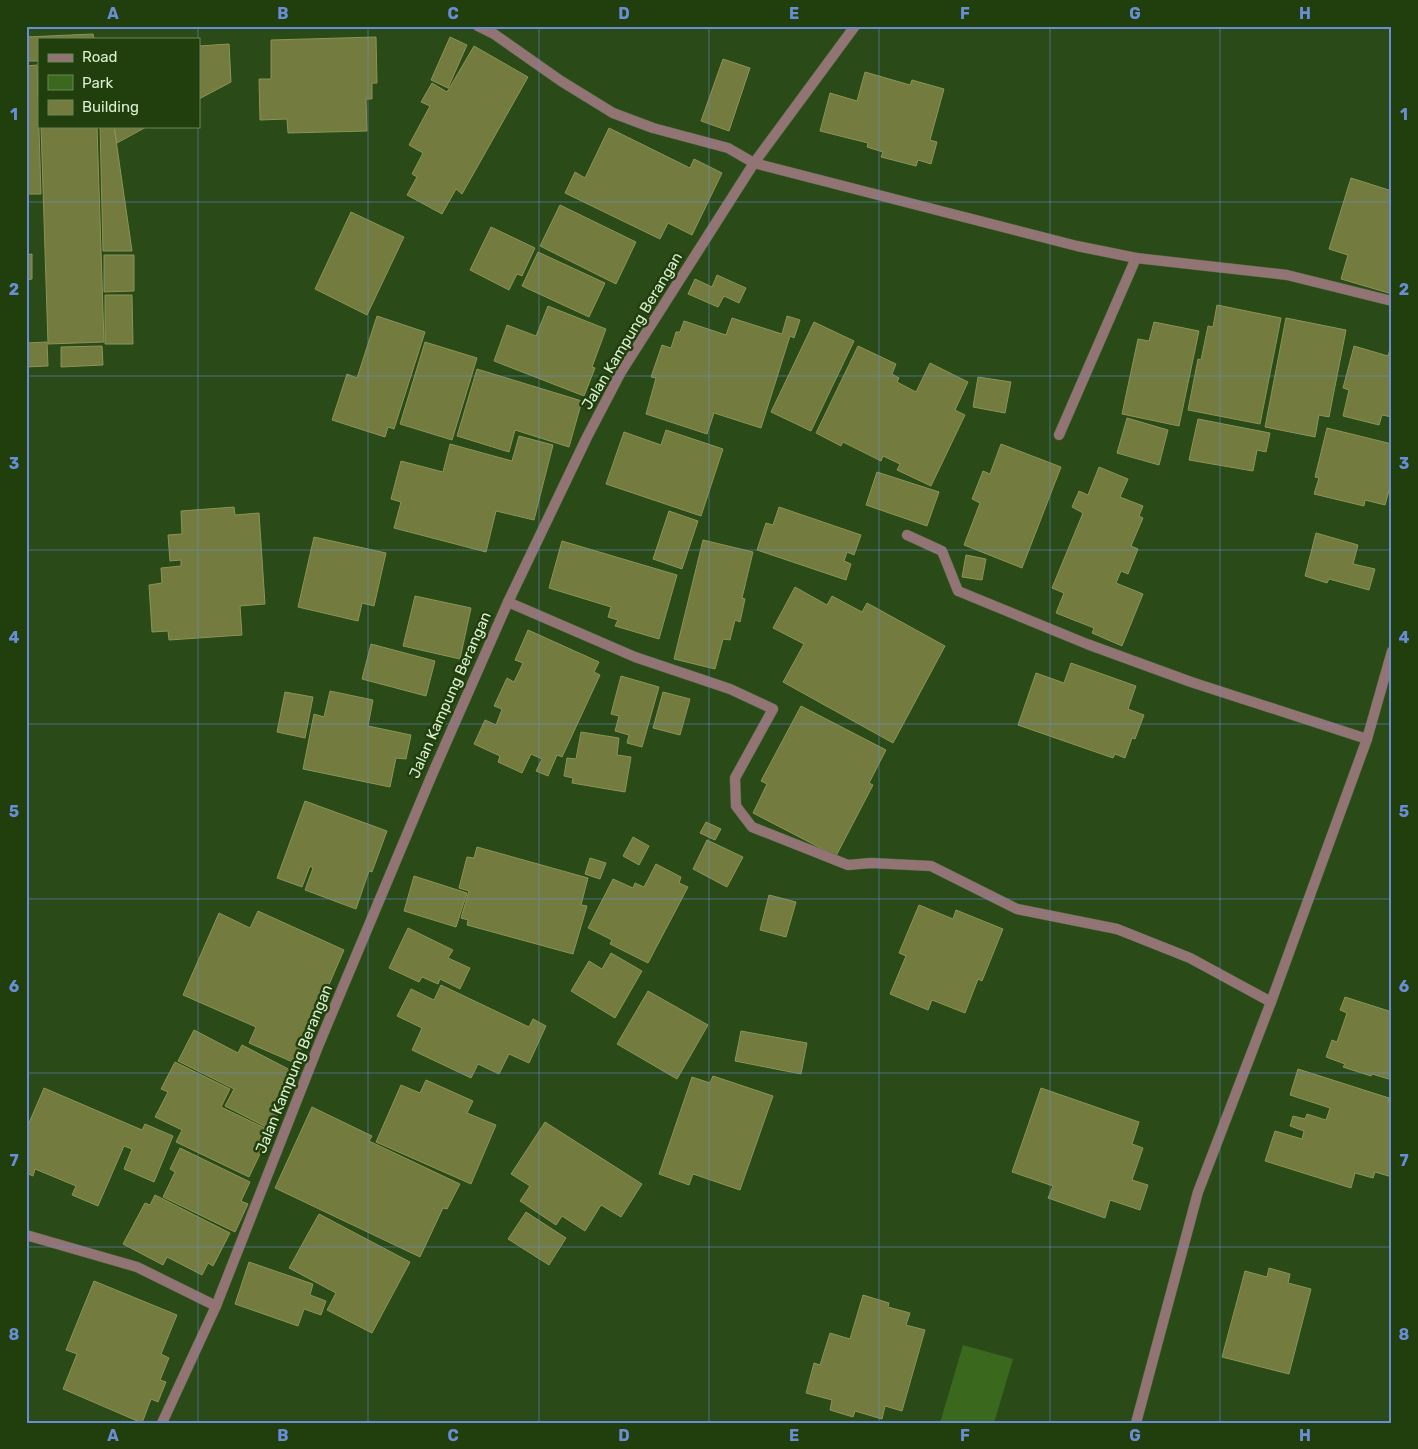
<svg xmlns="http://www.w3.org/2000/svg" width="1418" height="1449" font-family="Rubik,sans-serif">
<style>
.green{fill:#3a691e}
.building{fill:#737c3e;stroke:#8b9456}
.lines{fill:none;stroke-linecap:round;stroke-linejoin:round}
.minor-casing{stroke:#4a6839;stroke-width:11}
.minor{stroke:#927475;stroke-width:10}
.grid{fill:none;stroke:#698ed5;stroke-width:1;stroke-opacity:0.55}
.labels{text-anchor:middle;stroke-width:5;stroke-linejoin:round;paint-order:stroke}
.street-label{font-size:15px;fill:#daeed1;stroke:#203f0c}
.neatline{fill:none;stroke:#698ed5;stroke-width:2}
.grid-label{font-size:16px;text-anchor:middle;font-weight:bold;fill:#698ed5}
</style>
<rect width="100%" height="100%" fill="#2a4a18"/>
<!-- green -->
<polygon class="green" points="963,1345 1013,1359 994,1423 940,1423"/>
<!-- building -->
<g class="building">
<polygon points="93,34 94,39 39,39 39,61 26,61 26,37"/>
<polygon points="376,37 377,83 372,83 372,99 366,99 367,131 288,133 287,119 260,120 259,79 271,79 271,40"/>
<polygon points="450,37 467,45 448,88 431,80"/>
<polygon points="229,44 231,82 199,99 199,46"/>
<polygon points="474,46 528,77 462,194 456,189 442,214 407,195 417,177 412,174 423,153 409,145 430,106 421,102 432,83 447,92"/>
<polygon points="723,59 750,68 729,131 701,121"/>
<polygon points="37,65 41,194 26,194 26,66"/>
<polygon points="865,72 910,85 912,80 944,89 930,140 937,142 931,164 918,160 916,166 881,157 883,152 867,147 868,143 820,131 830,93 857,101"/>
<polygon points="41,126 97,126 104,342 48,344"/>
<polygon points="100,126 114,126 132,251 103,251"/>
<polygon points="114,126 148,126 117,143"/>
<polygon points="609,128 690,168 694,159 722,173 692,235 668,223 660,239 565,193 575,172 585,178"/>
<polygon points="1351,178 1392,191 1392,294 1341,279 1348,255 1329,249"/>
<polygon points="560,205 636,242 616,284 540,246"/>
<polygon points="351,212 404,237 367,315 315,289"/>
<polygon points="491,227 535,248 522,276 517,274 509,290 470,270"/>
<polygon points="538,252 605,283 589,317 522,286"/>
<polygon points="32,254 32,279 26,280 26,255"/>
<polygon points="104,255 134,255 134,291 104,292"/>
<polygon points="717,275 746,288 739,303 724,296 718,307 688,294 695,279 712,287"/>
<polygon points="105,295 132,295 133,344 105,344"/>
<polygon points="1217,305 1281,318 1260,424 1188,410 1198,359 1201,360 1208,326 1213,327"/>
<polygon points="548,306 606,329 592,367 595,368 584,396 494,361 507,325 536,336"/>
<polygon points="377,316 425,332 394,429 388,427 385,437 332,420 347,374 357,378"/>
<polygon points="787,316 800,320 794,338 790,336 761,428 714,413 707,434 646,414 656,378 651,377 662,345 671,348 676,332 680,332 684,321 726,335 732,318 782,334"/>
<polygon points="1286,318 1346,330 1329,417 1319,415 1315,437 1265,427"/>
<polygon points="814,322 854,341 811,431 771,412"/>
<polygon points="1154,322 1199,331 1179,426 1122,414 1138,339 1149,341"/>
<polygon points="47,342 48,366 26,367 26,343"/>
<polygon points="425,342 477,358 452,440 400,424"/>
<polygon points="1392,342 1392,417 1382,415 1379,425 1343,416 1349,390 1343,388 1354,346 1388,356"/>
<polygon points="102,346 103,365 61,367 61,347"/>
<polygon points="858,346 896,364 892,374 899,378 897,382 916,392 930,363 968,382 955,410 965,415 931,486 897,470 900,464 883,456 881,461 843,442 841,446 816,433"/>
<polygon points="477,369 582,401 569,447 515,430 509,452 457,436"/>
<polygon points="978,377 1011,382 1005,413 973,407"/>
<polygon points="1127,418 1168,430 1159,465 1117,453"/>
<polygon points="1198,419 1270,433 1266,452 1257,450 1253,471 1189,460"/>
<polygon points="1327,428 1392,444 1392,480 1385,505 1365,500 1364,506 1314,494 1319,478 1315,477"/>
<polygon points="666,430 723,449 701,516 606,484 624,432 661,445"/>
<polygon points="519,436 553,445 534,520 496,511 486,552 394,528 401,502 391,499 401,461 443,472 450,444 512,461"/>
<polygon points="1001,444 1061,467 1022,568 964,545 980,503 972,499 983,471 990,474"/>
<polygon points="1099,467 1128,479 1120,497 1143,506 1139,516 1143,518 1131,546 1138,549 1128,574 1121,571 1116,583 1143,594 1122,646 1092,633 1094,628 1056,613 1064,593 1052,588 1083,513 1072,507 1079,491 1088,495"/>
<polygon points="877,472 939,492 927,526 866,505"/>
<polygon points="234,507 235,515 259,513 265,604 240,606 242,635 169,640 168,631 152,632 149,585 162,583 161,568 181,566 181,560 170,561 168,535 182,534 181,511"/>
<polygon points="779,507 861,535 854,555 847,552 844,561 851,564 846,580 757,550 766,523 773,525"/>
<polygon points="669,511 698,521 682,569 653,559"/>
<polygon points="1316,533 1358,545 1353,564 1375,569 1369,590 1329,579 1327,583 1305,576"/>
<polygon points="314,537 386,553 374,606 362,603 358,621 298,607"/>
<polygon points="703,540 753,552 742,598 745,599 740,622 735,620 730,640 723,639 715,669 674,659"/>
<polygon points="562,541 677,575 659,639 615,626 618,620 608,617 611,607 549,588"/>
<polygon points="966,555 986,559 982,580 962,577"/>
<polygon points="795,587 827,605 832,596 862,612 867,603 945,646 893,743 783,682 804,644 773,628"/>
<polygon points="415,596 471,608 460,659 403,646"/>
<polygon points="528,630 599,662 594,672 600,675 562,757 557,755 548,776 536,771 542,759 531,754 522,773 498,762 500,756 474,744 485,720 496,725 502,709 494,706 507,678 514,682 523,663 515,660"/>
<polygon points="371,644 435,661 426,696 362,679"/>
<polygon points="1071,663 1136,686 1128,709 1144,715 1135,739 1132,738 1125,758 1115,754 1113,758 1018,725 1036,673 1064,683"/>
<polygon points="621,676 659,687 642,747 627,743 629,735 615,731 619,716 611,714"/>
<polygon points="330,691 373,700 368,726 411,735 406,759 396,758 390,787 303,769 314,714 324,717"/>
<polygon points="285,692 313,697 305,738 277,732"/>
<polygon points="663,692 690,699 680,735 653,728"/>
<polygon points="801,706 886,750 869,783 873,785 836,856 753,813 767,784 761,781"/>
<polygon points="581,732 619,738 617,755 631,757 625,792 572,783 573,778 564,776 567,758 576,759"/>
<polygon points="305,801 387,831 372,872 369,871 356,909 305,890 313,868 310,866 302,887 277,878"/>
<polygon points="706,822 721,829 715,840 700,833"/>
<polygon points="633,837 649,846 639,865 623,856"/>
<polygon points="707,840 743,857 727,887 693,869"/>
<polygon points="477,847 588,878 581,905 587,906 573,954 467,925 468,920 461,918 469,891 459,888 467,857 474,858"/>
<polygon points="590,858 606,863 600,879 585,874"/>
<polygon points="656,864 681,877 679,883 688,887 648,963 610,944 612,940 588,928 613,879 633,888 635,883 644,887"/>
<polygon points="414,876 467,893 456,927 404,911"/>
<polygon points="769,895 796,902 786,937 760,930"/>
<polygon points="919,905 953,919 956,910 1003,929 982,981 978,979 965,1013 932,1000 928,1010 890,994 906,956 899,953"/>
<polygon points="258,911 344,950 295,1063 249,1043 256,1027 183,995 219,913 250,928"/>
<polygon points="408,928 453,950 448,958 470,968 460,989 440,979 438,984 422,977 419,982 389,968"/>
<polygon points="611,953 642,971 615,1018 571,991 589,961 602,969"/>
<polygon points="441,985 529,1027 533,1019 546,1026 529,1063 509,1054 499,1074 478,1064 471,1078 412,1050 422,1028 397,1016 411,989 434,1000"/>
<polygon points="648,991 708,1025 677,1079 617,1044"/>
<polygon points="1345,997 1392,1012 1390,1020 1392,1020 1392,1080 1372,1074 1371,1076 1343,1067 1345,1064 1326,1057 1332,1040 1337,1042 1347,1013 1340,1010"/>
<polygon points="194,1030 238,1053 242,1045 298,1074 270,1129 225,1106 234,1089 178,1061"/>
<polygon points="741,1031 807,1043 801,1074 735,1061"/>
<polygon points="175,1062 230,1089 221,1107 271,1131 249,1177 176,1142 182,1130 155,1117 168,1092 161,1089"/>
<polygon points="1298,1069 1389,1098 1388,1102 1392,1103 1392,1177 1375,1172 1373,1178 1355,1173 1351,1188 1265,1161 1275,1131 1302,1139 1304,1131 1290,1126 1293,1116 1305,1119 1307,1114 1326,1120 1330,1108 1290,1095"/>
<polygon points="713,1076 773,1096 740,1190 693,1174 689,1185 659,1174 692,1077 710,1083"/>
<polygon points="426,1080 473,1101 467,1113 496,1125 471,1184 376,1142 401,1085 420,1093"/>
<polygon points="44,1088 142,1130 145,1124 173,1136 154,1182 124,1169 132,1149 124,1146 98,1206 72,1195 76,1186 35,1169 33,1176 26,1173 26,1130"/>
<polygon points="1041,1088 1139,1122 1132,1144 1143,1148 1132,1180 1148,1185 1140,1210 1110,1200 1105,1218 1048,1198 1053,1186 1012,1172"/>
<polygon points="312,1107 372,1136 369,1141 460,1184 447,1209 443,1208 420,1257 275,1188"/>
<polygon points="545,1122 642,1184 621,1217 601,1205 585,1231 562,1216 556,1225 520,1201 530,1186 511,1174"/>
<polygon points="180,1148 250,1182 241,1201 248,1204 235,1232 163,1197 175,1172 170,1169"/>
<polygon points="155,1195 230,1233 213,1266 208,1263 202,1275 167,1257 163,1265 123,1244 145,1203 150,1205"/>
<polygon points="526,1212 566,1238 549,1265 508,1239"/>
<polygon points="319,1214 410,1262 372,1333 327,1310 336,1293 289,1268"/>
<polygon points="249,1262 313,1284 310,1295 326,1301 321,1315 304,1309 298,1326 235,1304"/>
<polygon points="1269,1268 1290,1274 1288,1283 1311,1289 1289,1374 1222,1357 1245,1271 1267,1277"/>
<polygon points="94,1281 177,1315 161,1354 169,1358 160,1380 166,1382 158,1402 151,1399 142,1423 63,1389 77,1354 66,1350"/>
<polygon points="863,1295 889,1303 888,1307 910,1313 906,1325 925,1330 902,1411 885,1406 882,1419 855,1411 853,1417 830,1410 832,1400 806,1393 814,1363 820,1365 830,1333 850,1339"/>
</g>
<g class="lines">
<!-- minor casing -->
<g class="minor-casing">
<g id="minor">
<polyline points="478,26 494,34 561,81 613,113 653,128 728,148 754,163 1077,246 1136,258 1287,275 1392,301"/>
<polyline points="1059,435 1136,258"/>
<polyline points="907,535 942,551 958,591 1087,644 1191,682 1367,739"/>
<polyline points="508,602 635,657 730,689 773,709 735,778 736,806 752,827 848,865 871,863 931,866 1017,909 1117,929 1190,958 1271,1002"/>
<polyline points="26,1235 137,1267 216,1306"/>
<polyline points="162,1423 216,1306 319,1044 431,777 508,602 587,437 621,372 754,163 855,26"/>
<polyline points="1136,1423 1198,1192 1271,1002 1367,739 1392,651"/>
</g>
</g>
<!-- minor -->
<use href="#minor" class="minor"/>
</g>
<!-- grid -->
<path class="grid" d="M 198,26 L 198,39M 368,26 L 368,1423M 539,26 L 539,1423M 709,26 L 709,1423M 879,26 L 879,1423M 1050,26 L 1050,1423M 1220,26 L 1220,1423M 198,126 L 198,1423M 26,202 L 1392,202M 26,376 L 1392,376M 26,550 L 1392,550M 26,724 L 1392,724M 26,899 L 1392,899M 26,1073 L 1392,1073M 26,1247 L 1392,1247"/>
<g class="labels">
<!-- street labels -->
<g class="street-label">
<text transform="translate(632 331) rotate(-59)" y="5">Jalan Kampung Berangan</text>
<text transform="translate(450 695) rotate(-66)" y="5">Jalan Kampung Berangan</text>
<text transform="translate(294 1069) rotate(-68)" y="5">Jalan Kampung Berangan</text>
</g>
</g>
<!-- border -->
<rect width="1418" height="1449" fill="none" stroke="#203f0c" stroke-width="55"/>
<!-- legend -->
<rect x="38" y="38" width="162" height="90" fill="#203f0c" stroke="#6a855b"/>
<rect x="48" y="54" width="25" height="8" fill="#927475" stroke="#6a855b"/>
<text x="82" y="62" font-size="15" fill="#daeed1">Road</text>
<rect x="48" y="75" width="25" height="15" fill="#3a691e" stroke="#6a855b"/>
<text x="82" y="88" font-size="15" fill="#daeed1">Park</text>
<rect x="48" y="100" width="25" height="15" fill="#737c3e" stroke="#6a855b"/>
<text x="82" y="112" font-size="15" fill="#daeed1">Building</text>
<rect x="28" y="28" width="1362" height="1394" class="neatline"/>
<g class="grid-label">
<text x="113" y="19">A</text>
<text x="283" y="19">B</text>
<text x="453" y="19">C</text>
<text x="624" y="19">D</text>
<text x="794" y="19">E</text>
<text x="965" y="19">F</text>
<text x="1135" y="19">G</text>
<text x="1305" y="19">H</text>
<text x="14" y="120">1</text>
<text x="1404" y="120">1</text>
<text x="14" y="295">2</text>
<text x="1404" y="295">2</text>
<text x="14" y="469">3</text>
<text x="1404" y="469">3</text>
<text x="14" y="643">4</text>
<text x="1404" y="643">4</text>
<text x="14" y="817">5</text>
<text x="1404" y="817">5</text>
<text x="14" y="992">6</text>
<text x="1404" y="992">6</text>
<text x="14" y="1166">7</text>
<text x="1404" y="1166">7</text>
<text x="14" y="1340">8</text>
<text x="1404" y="1340">8</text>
<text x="113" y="1441">A</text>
<text x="283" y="1441">B</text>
<text x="453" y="1441">C</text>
<text x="624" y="1441">D</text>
<text x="794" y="1441">E</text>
<text x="965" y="1441">F</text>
<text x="1135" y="1441">G</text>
<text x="1305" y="1441">H</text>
</g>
</svg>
